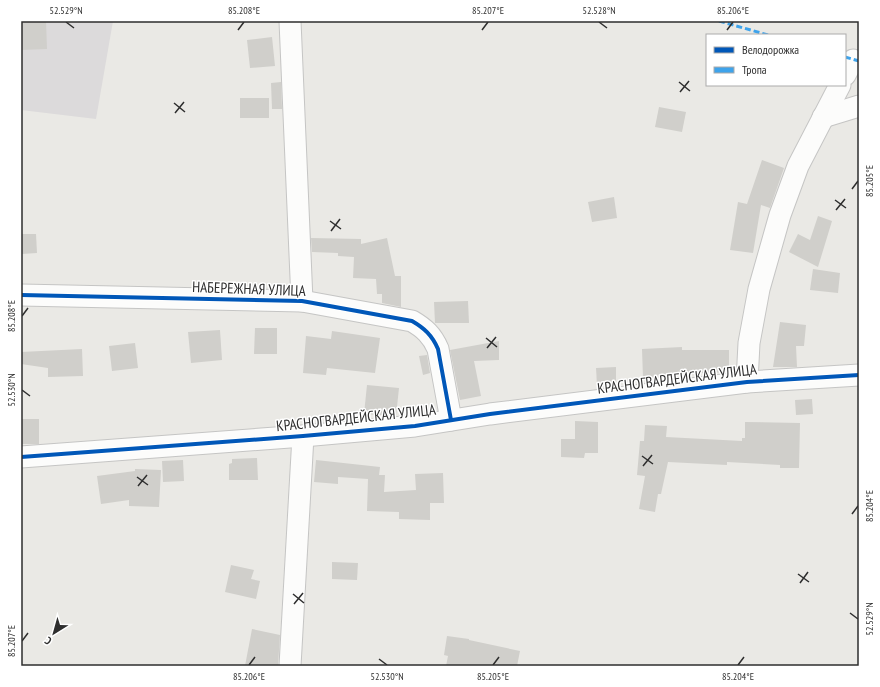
<svg xmlns="http://www.w3.org/2000/svg" width="880" height="687" font-family="'PT Sans Narrow',sans-serif">
<style>
.industrial{fill:#dcdadb}
.building{fill:#d0cfcb}
.lines{fill:none;stroke-linecap:round;stroke-linejoin:round}
.minor-casing{stroke:#c5c5c4;stroke-width:23}
.minor{stroke:#fcfcfb;stroke-width:21}
.quiet{stroke:#3ea3eb;stroke-width:3;stroke-dasharray:6 3;stroke-linecap:butt}
.cycleway-casing{stroke:#fff;stroke-width:6}
.cycleway{stroke:#0057b8;stroke-width:4}
.ticks{fill:none;stroke:#2e2e2e;stroke-width:1.5}
.labels{text-anchor:middle;stroke-width:3;stroke-linejoin:round;paint-order:stroke}
.street-label{font-size:15px;fill:#2e2e2e;stroke:#fff}
.neatline{fill:none;stroke:#2e2e2e;stroke-width:1.5}
.ticks-label{font-size:10px;text-anchor:middle;fill:#2e2e2e}
</style>
<rect width="100%" height="100%" fill="#eae9e5"/>
<!-- industrial -->
<polygon class="industrial" points="21,21 113,21 96,119 21,110"/>
<!-- building -->
<g class="building">
<polygon points="21,21 46,21 47,49 21,50"/>
<polygon points="272,37 275,66 250,68 247,40"/>
<polygon points="281,82 282,109 272,109 271,83"/>
<rect x="240" y="98" width="29" height="20"/>
<polygon points="659,107 686,112 682,132 655,127"/>
<polygon points="762,160 784,168 770,208 761,205 753,253 730,250 738,202 747,204"/>
<polygon points="614,197 617,218 592,222 588,202"/>
<polygon points="818,216 832,221 818,267 789,252 798,234 810,240"/>
<polygon points="21,234 36,234 37,253 22,254"/>
<polygon points="311,238 361,239 361,244 387,238 395,276 401,276 401,307 382,303 382,294 377,294 376,279 353,278 354,257 338,256 338,253 312,252"/>
<polygon points="813,269 840,273 838,293 810,290"/>
<polygon points="468,301 469,323 435,323 434,302"/>
<polygon points="780,322 806,325 804,346 796,346 797,367 773,367"/>
<polygon points="255,328 277,328 277,354 254,354"/>
<polygon points="220,330 222,360 191,363 188,332"/>
<polygon points="332,331 380,338 375,373 327,368 326,375 303,373 306,336 331,339"/>
<polygon points="499,341 499,360 474,361 481,396 460,400 450,350"/>
<polygon points="135,343 138,368 112,371 109,346"/>
<polygon points="682,347 682,350 729,350 729,372 683,374 683,377 643,378 642,349"/>
<polygon points="82,349 83,376 48,377 48,368 21,364 21,352"/>
<polygon points="427,355 430,373 423,375 419,356"/>
<polygon points="616,367 616,384 597,385 596,368"/>
<polygon points="367,385 399,388 396,416 364,414"/>
<polygon points="812,399 813,414 796,415 795,400"/>
<rect x="21" y="419" width="18" height="25"/>
<polygon points="575,421 598,422 598,453 585,453 584,458 561,457 561,439 575,439"/>
<polygon points="745,422 800,423 799,468 780,468 780,465 727,462 727,465 668,462 661,494 658,494 655,512 639,509 645,476 637,475 640,441 644,441 645,425 667,426 666,437 742,441 742,438 745,438"/>
<polygon points="257,458 258,480 229,480 229,464 232,463 232,459"/>
<polygon points="183,460 184,481 163,482 162,461"/>
<polygon points="316,460 380,467 379,475 385,475 384,492 416,490 415,474 443,473 444,503 430,503 430,520 399,519 399,512 367,511 368,479 338,477 338,484 314,482"/>
<polygon points="135,469 161,470 159,507 129,506 129,500 101,504 97,476 135,471"/>
<polygon points="332,562 358,563 357,580 332,579"/>
<polygon points="231,565 254,570 251,579 260,581 256,599 225,592"/>
<polygon points="252,629 280,635 278,666 245,666"/>
<polygon points="447,636 469,639 469,640 520,651 517,666 446,666 448,656 444,655"/>
</g>
<g class="lines">
<!-- minor casing -->
<g class="minor-casing">
<g id="minor">
<polyline points="290,21 302,301"/>
<polyline points="845,75 853,60"/>
<polyline points="823,117 859,106"/>
<path d="M 21,295 L 302,301 L 412,321 C 424,328 432,335 438,349 L 451,420"/>
<polyline points="747,382 749,343 759,289 780,215 798,166 840,85"/>
<polyline points="21,457 303,436 415,426 490,414 747,382 859,375"/>
<polyline points="290,666 303,436"/>
</g>
</g>
<!-- minor -->
<use href="#minor" class="minor"/>
<!-- quiet -->
<g class="quiet">
<polyline points="719,21 768,35"/>
<polyline points="845,57 859,61"/>
</g>
<!-- cycleway casing -->
<g class="cycleway-casing">
<g id="cycleway">
<path d="M 21,295 L 302,301 L 412,321 C 424,328 432,335 438,349 L 451,420"/>
<polyline points="21,457 303,436 415,426 490,414 747,382 859,375"/>
</g>
</g>
<!-- cycleway -->
<use href="#cycleway" class="cycleway"/>
</g>
<!-- ticks -->
<path class="ticks" d="M 66,22 L 74,28M 599,22 L 607,28M 238,30 L 244,22M 482,30 L 488,22M 727,30 L 733,22M 679,82 L 690,91M 680,92 L 689,81M 174,103 L 185,112M 175,113 L 184,102M 852,189 L 858,181M 835,200 L 846,208M 836,210 L 845,199M 330,221 L 341,229M 331,231 L 340,219M 22,316 L 28,308M 486,338 L 497,347M 487,348 L 496,337M 22,390 L 30,396M 642,456 L 653,464M 643,466 L 652,455M 137,477 L 148,485M 138,486 L 147,475M 852,514 L 858,506M 798,574 L 809,582M 800,583 L 808,572M 293,594 L 304,603M 294,604 L 303,593M 850,613 L 858,619M 22,641 L 28,633M 379,659 L 387,665M 249,665 L 255,657M 493,665 L 499,657M 738,665 L 744,657"/>
<g class="labels">
<!-- street labels -->
<g class="street-label">
<text transform="translate(249 289) rotate(2)" y="5">НАБЕРЕЖНАЯ УЛИЦА</text>
<text transform="translate(677 379) rotate(-7)" y="5">КРАСНОГВАРДЕЙСКАЯ УЛИЦА</text>
<text transform="translate(356 418) rotate(-6)" y="5">КРАСНОГВАРДЕЙСКАЯ УЛИЦА</text>
</g>
</g>
<!-- border -->
<rect width="880" height="687" fill="none" stroke="#ffffff" stroke-width="44"/>
<!-- legend -->
<rect x="706" y="34" width="140" height="52" fill="#ffffff" stroke="#ababab"/>
<rect x="714" y="47" width="20" height="6" fill="#0057b8" stroke="#ababab"/>
<text x="742" y="54" font-size="12" fill="#2e2e2e">Велодорожка</text>
<rect x="714" y="67" width="20" height="6" fill="#3ea3eb" stroke="#ababab"/>
<text x="742" y="74" font-size="12" fill="#2e2e2e">Тропа</text>
<!-- north arrow -->
<g transform="translate(54 633) rotate(217)" stroke="#ffffff" stroke-width="3" paint-order="stroke">
<path d="M0-3L7 15L0 10L-7 15Z" fill="#2e2e2e"/>
<text y="-6" font-size="11" font-weight="bold" text-anchor="middle" fill="#2e2e2e">С</text>
</g>
<rect x="22" y="22" width="836" height="643" class="neatline"/>
<g class="ticks-label">
<text x="66" y="14">52.529°N</text>
<text x="244" y="14">85.208°E</text>
<text x="488" y="14">85.207°E</text>
<text x="599" y="14">52.528°N</text>
<text x="733" y="14">85.206°E</text>
<text transform="translate(869 181) rotate(-90)" y="4">85.205°E</text>
<text transform="translate(11 316) rotate(-90)" y="4">85.208°E</text>
<text transform="translate(11 390) rotate(-90)" y="4">52.530°N</text>
<text transform="translate(869 506) rotate(-90)" y="4">85.204°E</text>
<text transform="translate(869 619) rotate(-90)" y="4">52.529°N</text>
<text transform="translate(11 641) rotate(-90)" y="4">85.207°E</text>
<text x="249" y="680">85.206°E</text>
<text x="387" y="680">52.530°N</text>
<text x="493" y="680">85.205°E</text>
<text x="738" y="680">85.204°E</text>
</g>
</svg>
